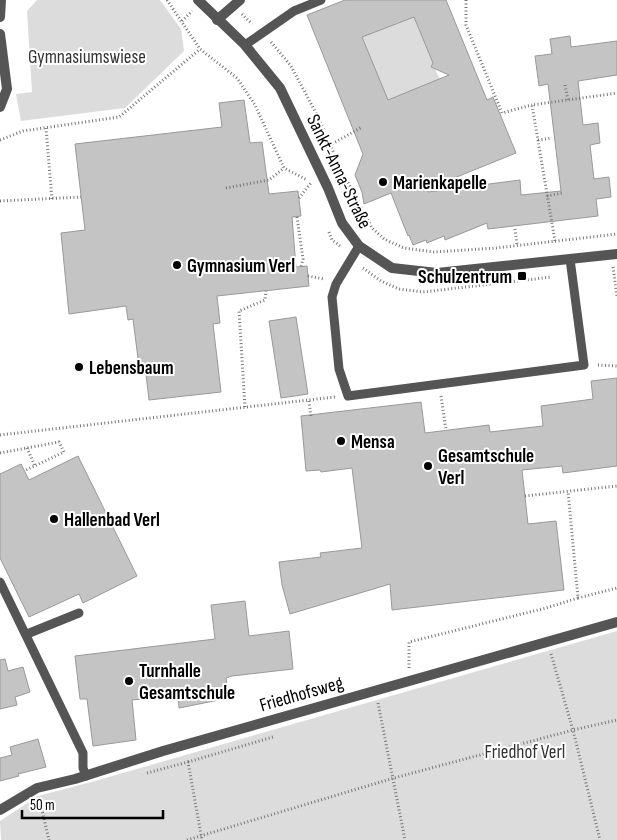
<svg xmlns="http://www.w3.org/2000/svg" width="617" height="840" font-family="'Sofia Sans Condensed',sans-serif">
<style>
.green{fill:#dcdcdc}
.building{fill:#c4c4c4;stroke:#999;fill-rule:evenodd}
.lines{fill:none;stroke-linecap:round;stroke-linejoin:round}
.path{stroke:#777;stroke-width:3;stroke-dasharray:1 2.5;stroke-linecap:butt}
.lane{stroke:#555;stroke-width:9}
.street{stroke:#555;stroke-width:10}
.poi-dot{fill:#000;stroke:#fff;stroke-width:2}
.labels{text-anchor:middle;stroke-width:4;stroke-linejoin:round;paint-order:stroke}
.park-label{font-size:19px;fill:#333;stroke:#fff}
.street-label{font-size:19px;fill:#000;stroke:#fff}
.poi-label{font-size:19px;font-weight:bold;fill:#000;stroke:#fff;text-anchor:start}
</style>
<rect width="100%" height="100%" fill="#fff"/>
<!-- green -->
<g class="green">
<polygon points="37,0 160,0 181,29 184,51 125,108 21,121 16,94 32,92 27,11"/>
<polygon points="423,13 423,38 433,63 431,67 435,69 440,79 387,101 362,37"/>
<polygon points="617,631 617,840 1,840 0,821 38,796 95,781"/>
</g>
<!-- building -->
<g class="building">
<path d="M 345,0 L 446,0 L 487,100 L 493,97 L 516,153 L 427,189 L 428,192 L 520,180 L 521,195 L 561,191 L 548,84 L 539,86 L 535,56 L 552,54 L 550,39 L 570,36 L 571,47 L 617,41 L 617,75 L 578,81 L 583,125 L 598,123 L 600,143 L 590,145 L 594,179 L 609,177 L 611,197 L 596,199 L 598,216 L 488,229 L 487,223 L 445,240 L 444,236 L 427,243 L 426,240 L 413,245 L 409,235 L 408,236 L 391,193 L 364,204 L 362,192 L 355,175 L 363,154 L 307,15 ZM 414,17 L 433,63 L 431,67 L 449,75 L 388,100 L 362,37 Z"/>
<polygon points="244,100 250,143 262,142 269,194 298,191 301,216 292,217 296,267 307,266 309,286 217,296 220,323 213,324 221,392 149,400 146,374 140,374 133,319 128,320 126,306 69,314 61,233 85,230 75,144 222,127 219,103"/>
<polygon points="296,317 308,394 281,398 269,321"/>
<polygon points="617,378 617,466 563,473 562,466 522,470 528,524 556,521 564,590 392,610 390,584 290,614 282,585 279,562 321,557 320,553 362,548 352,468 321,472 320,470 306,471 301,416 421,402 425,433 489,425 490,432 543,426 541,406 593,399 591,381"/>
<polygon points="78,456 137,576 83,603 79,594 29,617 0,558 0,474 21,464 29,480"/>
<polygon points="245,601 249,636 289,631 293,669 232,676 226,678 229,698 179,708 178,696 132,700 136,740 93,746 87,699 80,699 75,656 215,639 211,605"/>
<polygon points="5,659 8,671 23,667 30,692 15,697 17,705 0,709 0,660"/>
<polygon points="38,739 46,767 18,774 19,776 0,781 0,758 12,755 10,747"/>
</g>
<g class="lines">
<!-- path -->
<g class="path">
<polyline points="167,0 200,49 237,78 255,105 284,168 307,180"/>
<polyline points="466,0 466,25 502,113 532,105"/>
<polyline points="242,14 252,24"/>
<polyline points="182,21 192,11"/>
<polyline points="271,42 291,66 316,113 340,167 372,228 384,239 404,248 434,252 496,248 617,234"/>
<polyline points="565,85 568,100"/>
<polyline points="46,128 52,200"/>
<polyline points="0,140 23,131 119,117 200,49"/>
<polyline points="538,140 552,138"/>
<polyline points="323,149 362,127"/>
<polyline points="226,188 269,180 284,168"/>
<polyline points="547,196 562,193"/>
<polyline points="299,198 311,183"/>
<polyline points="0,201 81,197"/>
<polyline points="297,217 303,259 301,267"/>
<polyline points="515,229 517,245"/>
<polyline points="329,232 332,240 340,246"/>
<polyline points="555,241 532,105 617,93"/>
<polyline points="613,267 617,296"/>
<polyline points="363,268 381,281 399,289 423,292 552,277"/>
<polyline points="308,276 324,279"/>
<polyline points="598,365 617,366"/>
<polyline points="441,396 446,430"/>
<polyline points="309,401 311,417"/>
<polyline points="245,407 239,311 265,300 266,291"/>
<polyline points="0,435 335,397"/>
<polyline points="27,448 35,466"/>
<polyline points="0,453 59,442 64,452 24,471"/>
<polyline points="525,496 617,486"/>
<polyline points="578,598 617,588"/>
<polyline points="551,654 573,730 600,840"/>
<polyline points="409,668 409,642 546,608 578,598 568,491"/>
<polyline points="378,703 405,840"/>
<polyline points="188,762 273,737"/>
<polyline points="147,773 188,762 202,840"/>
<polyline points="40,802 49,840"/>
<polyline points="187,840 394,778 573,730 617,720"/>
</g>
<!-- lane -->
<g class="lane">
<polyline points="245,45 294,11 321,0"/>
<polyline points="359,246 336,284 332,297 339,369 348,396 584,365 570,259"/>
<polyline points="0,582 83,753 83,768 86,776"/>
<polyline points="27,634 79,613"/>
</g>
<!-- street -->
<g class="street">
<polyline points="198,0 245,45 280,88 328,188 342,223 359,246 392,268 437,273 617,254"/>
<polyline points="0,17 1,0"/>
<polyline points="217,20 240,0"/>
<polyline points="0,34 7,89 0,107"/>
<polyline points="0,810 37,788 75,779 163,751 617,622"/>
</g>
</g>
<!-- markers -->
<g class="poi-dot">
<circle cx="383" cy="182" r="5"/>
<circle cx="177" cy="265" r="5"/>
<rect x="517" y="271" width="10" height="10" rx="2.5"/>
<circle cx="79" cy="367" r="5"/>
<circle cx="341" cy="441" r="5"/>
<circle cx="428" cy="466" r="5"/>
<circle cx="54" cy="519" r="5"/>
<circle cx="129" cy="681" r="5"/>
</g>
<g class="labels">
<!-- park labels -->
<g class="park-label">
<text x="87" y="63">Gymnasiumswiese</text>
<text x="525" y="758">Friedhof Verl</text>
</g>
<!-- street labels -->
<g class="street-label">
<text transform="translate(340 171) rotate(64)" y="7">Sankt-Anna-Straße</text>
<text transform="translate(301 693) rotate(-16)" y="7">Friedhofsweg</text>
</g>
<!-- poi labels -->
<g class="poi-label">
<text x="393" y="189">Marienkapelle</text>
<text x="187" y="272">Gymnasium Verl</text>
<text x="512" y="283" text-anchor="end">Schulzentrum</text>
<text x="89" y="374">Lebensbaum</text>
<text x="351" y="448">Mensa</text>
<text x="438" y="462">Gesamtschule<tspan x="438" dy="22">Verl</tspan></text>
<text x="64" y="526">Hallenbad Verl</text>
<text x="139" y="677">Turnhalle<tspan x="139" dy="22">Gesamtschule</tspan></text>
</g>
</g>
<!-- scale -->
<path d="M22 810v8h141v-8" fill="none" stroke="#000000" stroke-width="2.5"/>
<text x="30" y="810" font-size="15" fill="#000000" stroke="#ffffff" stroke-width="4" paint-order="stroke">50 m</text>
</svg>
